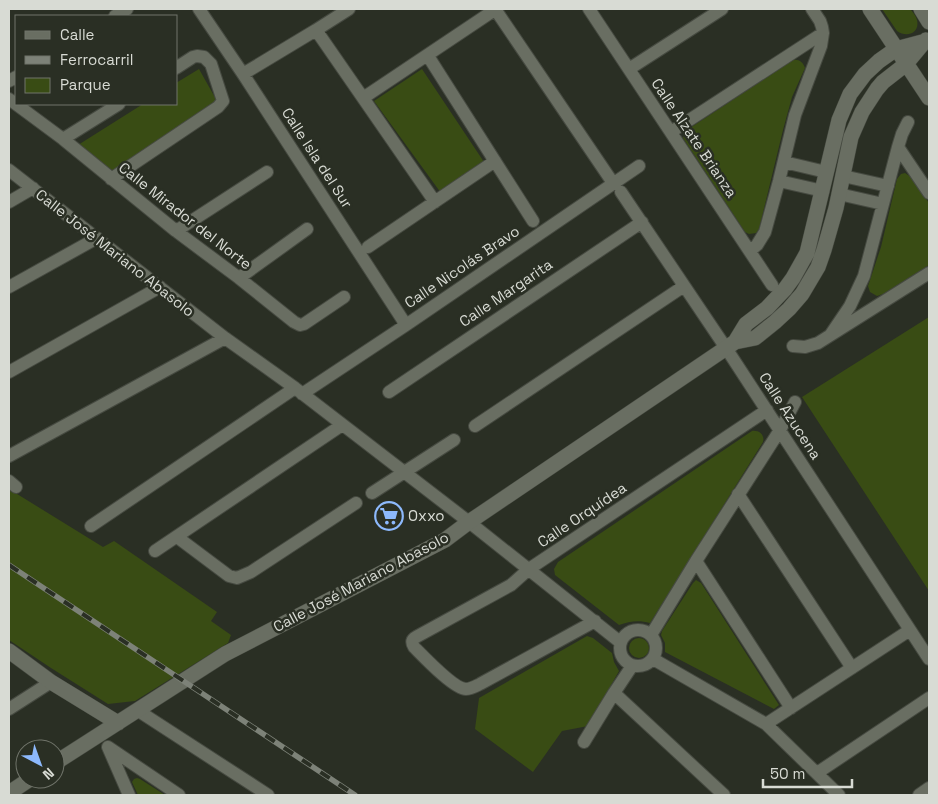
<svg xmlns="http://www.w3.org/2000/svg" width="938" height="804" font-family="'Space Grotesk',sans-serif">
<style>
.green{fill:#394c14}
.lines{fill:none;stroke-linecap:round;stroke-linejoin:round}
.minor-casing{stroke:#464a41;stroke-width:14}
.tertiary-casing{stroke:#464a41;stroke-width:16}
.minor{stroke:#696e62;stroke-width:12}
.tertiary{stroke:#696e62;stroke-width:15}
.rail-casing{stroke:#7d8278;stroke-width:5.5}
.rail{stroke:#2a2f24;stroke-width:4;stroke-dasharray:11;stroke-linecap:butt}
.labels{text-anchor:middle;stroke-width:5;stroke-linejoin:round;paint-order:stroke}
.street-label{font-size:15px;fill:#d8dbd4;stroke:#2a2f24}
.poi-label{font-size:15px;fill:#d8dbd4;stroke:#2a2f24;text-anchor:start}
</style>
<rect width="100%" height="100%" fill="#2a2f24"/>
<path class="green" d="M 882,9 L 910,9 C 913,12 916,16 917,20 C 920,33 907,38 897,31 Z
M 793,60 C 799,59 803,62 805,68 L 792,97 L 783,130 L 759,229 L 756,233 L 749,234 L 745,232 L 683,138 L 685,132 L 690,128 Z
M 199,69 L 217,101 L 113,171 L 78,145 L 143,104 L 176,104 L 176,83 Z
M 422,69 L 484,162 L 441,193 L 374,101 Z
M 905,173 L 911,177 L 929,203 L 929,265 L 883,294 L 877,296 L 870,292 L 868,286 L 881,247 L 897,179 L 901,174 Z
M 929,317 L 929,591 L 802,397 Z
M 752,431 C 759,430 765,435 763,442 L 650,623 C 639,620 630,621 619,625 L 555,575 L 554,569 L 558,562 Z
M 9,489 L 103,547 L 114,541 L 217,612 L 211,621 L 231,635 L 228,643 L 135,701 L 108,704 L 51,668 L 9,640 Z
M 696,580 L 701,583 L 703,586 L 779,705 L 774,709 L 665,652 L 665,643 L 661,635 L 662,631 L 693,583 Z
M 587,636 L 593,638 L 612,653 L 614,662 L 619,671 L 588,726 L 562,731 L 533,772 L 475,729 L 479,698 Z
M629 648a10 10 0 1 1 20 0a10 10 0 1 1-20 0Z
M 137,778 L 140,779 L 165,795 L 138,795 L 132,782 L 134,779 Z"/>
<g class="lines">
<defs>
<path id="minor" d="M 199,9 L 243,74 L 406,325
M 495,9 L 613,183
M 589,9 L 772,285
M 115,16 L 127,9
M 316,30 L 435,202
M 428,56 L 533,221
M 629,69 L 722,9
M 243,74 L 316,30 L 349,9
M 9,81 L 16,77
M 363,98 L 496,9
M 9,99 L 63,139 L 176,231 L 239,278 L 294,322 L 300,325 L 304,324 L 344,297
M 671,132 L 823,33
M 63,139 L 119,104
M 898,147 L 929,193
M 784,162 L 826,172
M 9,170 L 225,338 L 295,388 L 469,522 L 620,642
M 843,176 L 888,186
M 111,179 L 218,107 L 223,101 L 211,64 L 204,57 L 197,56 L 193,57 L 176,68
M 779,181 L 823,191
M 621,192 L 726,348 L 929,659
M 839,194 L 883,204
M 9,202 L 33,188
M 176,231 L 267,172
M 368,247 L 495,161
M 750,251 L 757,245 L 765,232 L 779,181 L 795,115 L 821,46 L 823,33 L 822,27 L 820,21 L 812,9
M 239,278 L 307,229
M 9,287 L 97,238
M 831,334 L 850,306 L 864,276 L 898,147 L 902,134 L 908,122
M 793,346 L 805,347 L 818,343 L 929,273
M 9,372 L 160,287
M 389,392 L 642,222
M 302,394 L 406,325 L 639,166
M 475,426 L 684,286
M 9,456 L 225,338
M 9,481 L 16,487
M 372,493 L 454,440
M 738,494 L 852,668
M 91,526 L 295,388
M 177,537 L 229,576 L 237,578 L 251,572 L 356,503
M 155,551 L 342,425
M 696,561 L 791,708
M 595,621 L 480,684 C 476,686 471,689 466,689 C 454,689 423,656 414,647 C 411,642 412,639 416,637 L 511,585 L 529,569 L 767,410
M620 648a18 18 0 1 1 36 0a18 18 0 1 1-36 0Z
M 651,635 L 696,561 L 780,430 L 795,402
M 653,659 L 766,724 L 839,795
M 614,693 L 724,795
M 9,709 L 51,682
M 137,710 L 268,795
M 766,724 L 910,630
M 584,742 L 614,693 L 632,666
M 108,747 L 179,795
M 108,747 L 129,795
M 817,773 L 929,698
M 919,795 L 929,788"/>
<path id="tertiary" d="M 870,9 L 929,98
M 921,9 L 929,22
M 735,342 L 746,324 L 767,308 L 785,289 L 793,278 L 807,253 L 839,120 L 850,94 L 865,74 L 879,61 L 896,49 L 926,41
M 9,651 L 51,682 L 118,723
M 55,763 L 225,654 L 445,540 L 469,522 L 735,342 L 755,338 L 775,322 L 789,309 L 802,294 L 818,267 L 824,250 L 836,208 L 851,137 L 862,112 L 877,89 L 883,82 L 906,64 L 926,40
M 9,793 L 30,779"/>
</defs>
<use href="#minor" class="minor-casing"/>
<use href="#tertiary" class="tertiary-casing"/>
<use href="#minor" class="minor"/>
<use href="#tertiary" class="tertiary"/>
<defs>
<path id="rail" d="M 9,565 L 355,795"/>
</defs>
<use href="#rail" class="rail-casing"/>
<use href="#rail" class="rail"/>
</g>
<defs>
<symbol id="supermarket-ring" viewBox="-11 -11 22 22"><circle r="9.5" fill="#2a2f24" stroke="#8db9fc" stroke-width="1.5"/><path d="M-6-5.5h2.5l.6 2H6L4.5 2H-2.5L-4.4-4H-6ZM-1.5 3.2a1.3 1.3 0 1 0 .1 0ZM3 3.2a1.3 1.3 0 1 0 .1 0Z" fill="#8db9fc"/></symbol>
</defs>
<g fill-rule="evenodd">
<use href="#supermarket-ring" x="373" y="500" width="32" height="32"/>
</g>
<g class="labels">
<g class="street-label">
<text transform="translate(694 138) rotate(56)" y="5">Calle Alzate Brianza</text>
<text transform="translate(317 158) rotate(57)" y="5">Calle Isla del Sur</text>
<text transform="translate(185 216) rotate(38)" y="5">Calle Mirador del Norte</text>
<text transform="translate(115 253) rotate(38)" y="5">Calle José Mariano Abasolo</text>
<text transform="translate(462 267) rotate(-34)" y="5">Calle Nicolás Bravo</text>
<text transform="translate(506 293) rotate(-34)" y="5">Calle Margarita</text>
<text transform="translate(790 416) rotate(57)" y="5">Calle Azucena</text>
<text transform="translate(582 515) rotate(-34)" y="5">Calle Orquídea</text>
<text transform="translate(361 582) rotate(-28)" y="5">Calle José Mariano Abasolo</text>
</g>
<g class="poi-label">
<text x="408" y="521">Oxxo</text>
</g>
</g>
<rect width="938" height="804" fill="none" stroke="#d8dbd4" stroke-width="20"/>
<rect x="15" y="15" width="162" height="90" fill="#2a2f24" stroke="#70746a"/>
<rect x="25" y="31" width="25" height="8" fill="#696e62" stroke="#70746a"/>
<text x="60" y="40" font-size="15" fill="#d8dbd4">Calle</text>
<rect x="25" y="56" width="25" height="8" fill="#7d8278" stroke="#70746a"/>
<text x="60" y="65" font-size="15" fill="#d8dbd4">Ferrocarril</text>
<rect x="25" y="78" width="25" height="15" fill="#394c14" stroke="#70746a"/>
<text x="60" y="90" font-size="15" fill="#d8dbd4">Parque</text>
<g transform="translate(40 764) rotate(139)"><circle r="24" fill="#2a2f24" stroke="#70746a"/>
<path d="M0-4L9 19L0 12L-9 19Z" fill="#8db9fc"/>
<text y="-8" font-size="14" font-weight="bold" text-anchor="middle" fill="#d8dbd4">N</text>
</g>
<path d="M763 779v8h89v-8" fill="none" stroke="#d8dbd4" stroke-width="2.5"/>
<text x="770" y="779" font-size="15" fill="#d8dbd4" stroke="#2a2f24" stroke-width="4" paint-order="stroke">50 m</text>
</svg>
